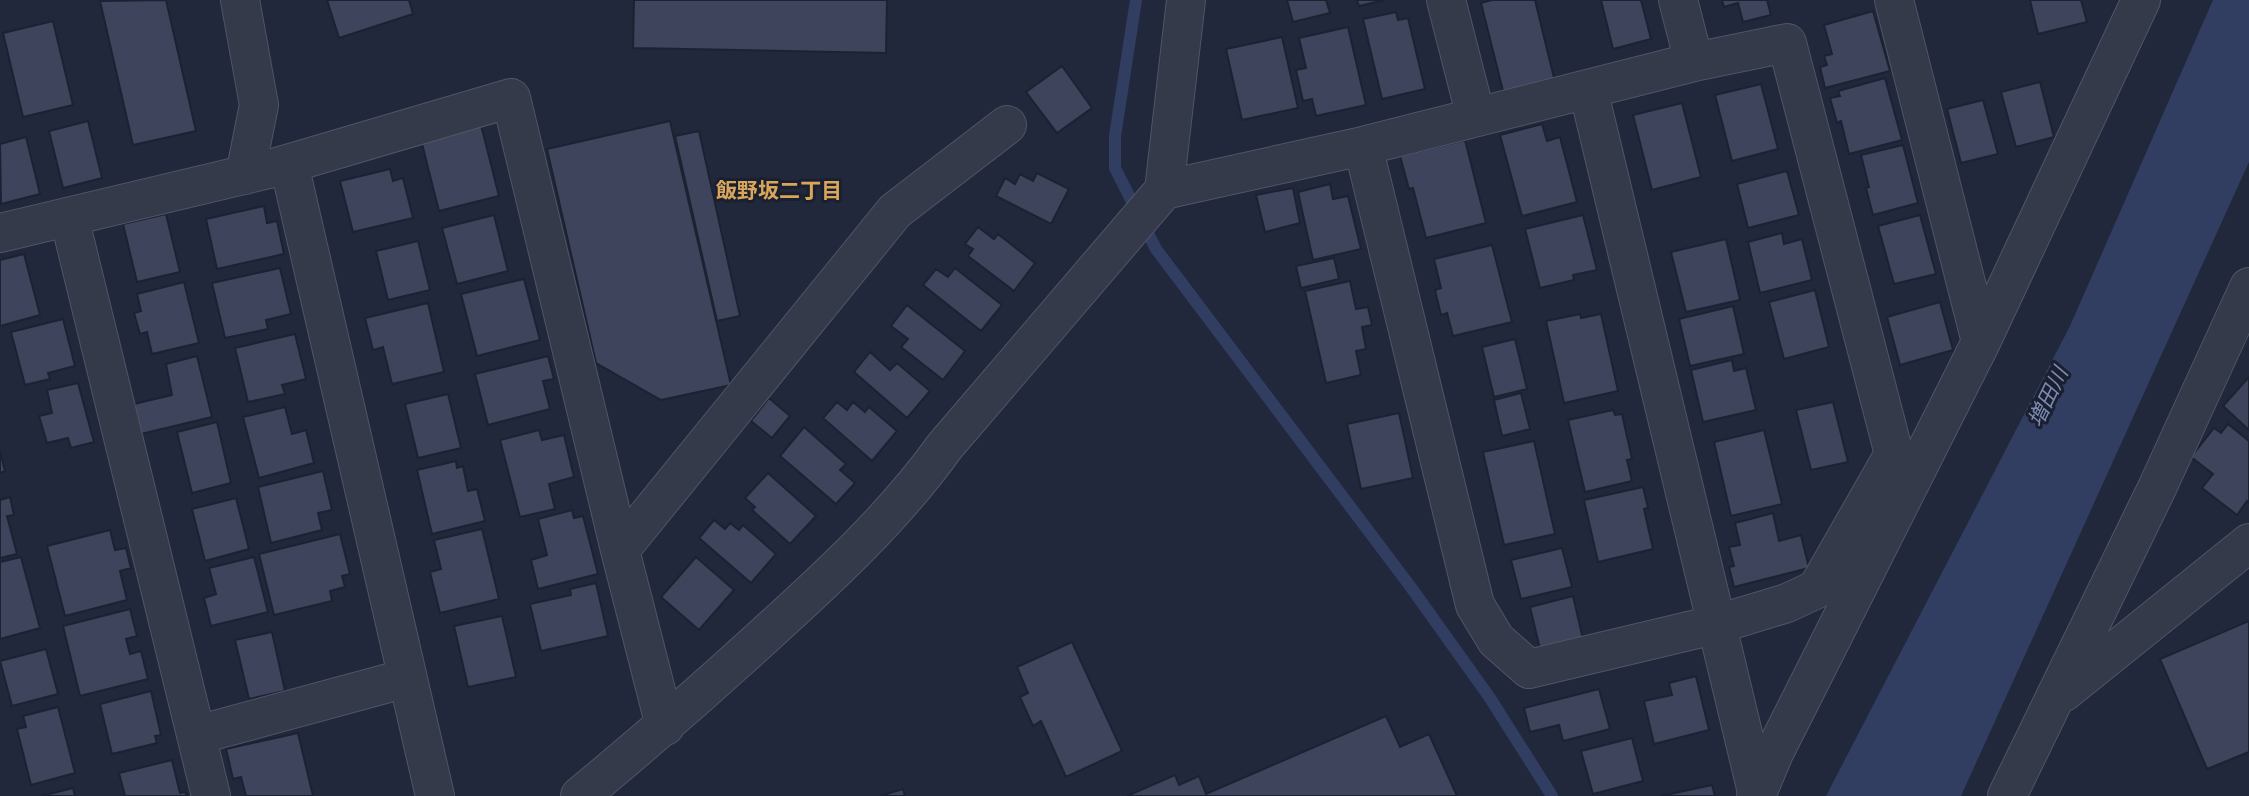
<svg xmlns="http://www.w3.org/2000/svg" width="2249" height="796" font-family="Lato,'Noto Sans JP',sans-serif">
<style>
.water{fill:#323e61}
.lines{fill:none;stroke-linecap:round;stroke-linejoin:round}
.stream{stroke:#323e61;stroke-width:12}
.building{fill:#3d445b;stroke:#1c2232;stroke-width:2}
.minor-casing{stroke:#505566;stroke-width:40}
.minor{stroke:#353a4b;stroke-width:38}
.labels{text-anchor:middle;stroke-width:6;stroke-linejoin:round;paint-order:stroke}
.neighbourhood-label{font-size:21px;font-weight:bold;fill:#d8a55a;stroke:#1a2030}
.water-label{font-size:21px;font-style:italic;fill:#7e8cb5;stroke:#1a2030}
</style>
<rect width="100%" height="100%" fill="#21283b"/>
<path class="water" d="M 2213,0 L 2249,0 L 2249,162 L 1961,796 L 1826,796 L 2070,326 Z"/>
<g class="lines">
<path class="stream" d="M 1136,0 L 1115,136 L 1115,168 L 1156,249 L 1410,586 L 1490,698 L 1552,796"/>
</g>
<path class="building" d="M 166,0 L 196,131 L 133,145 L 100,1 Z
M 327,0 L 409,0 L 413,14 L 339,38 Z
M 634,0 L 887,0 L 886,53 L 633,48 Z
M 1287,0 L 1326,0 L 1330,13 L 1293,22 Z
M 1357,0 L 1385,0 L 1359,6 Z
M 1492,0 L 1535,0 L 1556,86 L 1505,99 L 1481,3 Z
M 1601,0 L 1641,0 L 1651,39 L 1613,49 Z
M 1722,0 L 1767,0 L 1771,15 L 1743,22 L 1738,3 L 1724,7 Z
M 2030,0 L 2081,0 L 2087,22 L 2038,34 Z
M 1873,11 L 1890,71 L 1825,88 L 1820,67 L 1827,65 L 1824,56 L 1832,54 L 1824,25 Z
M 1396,12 L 1398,20 L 1408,18 L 1425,89 L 1382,99 L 1363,19 Z
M 53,21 L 73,105 L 23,117 L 3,33 Z
M 1348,27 L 1366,105 L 1316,116 L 1312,99 L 1303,101 L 1296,70 L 1306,68 L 1299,38 Z
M 1282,37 L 1298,108 L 1242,120 L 1226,49 Z
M 1062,66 L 1092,108 L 1057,133 L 1026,92 Z
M 1885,78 L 1902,140 L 1849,154 L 1841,121 L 1837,123 L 1830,98 L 1840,96 L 1838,91 Z
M 2040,82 L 2054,137 L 2016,147 L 2001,92 Z
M 1761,84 L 1778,149 L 1732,161 L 1715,95 Z
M 1983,100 L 1998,154 L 1961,163 L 1947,109 Z
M 1682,103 L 1701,177 L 1652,190 L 1633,115 Z
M 88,121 L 102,178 L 63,188 L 49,131 Z
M 670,121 L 731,385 L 661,400 L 596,363 L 547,149 Z
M 1542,124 L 1547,141 L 1560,137 L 1577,202 L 1522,216 L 1500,135 Z
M 481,125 L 499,196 L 439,211 L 421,140 Z
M 699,131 L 740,316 L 717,321 L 675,136 Z
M 26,137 L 40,194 L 1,204 L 0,144 Z
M 1465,140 L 1486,223 L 1426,238 L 1413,188 L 1409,189 L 1400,156 Z
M 1903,145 L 1918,203 L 1873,215 L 1866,188 L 1869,187 L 1861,155 Z
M 390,169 L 393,181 L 403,178 L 413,218 L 353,232 L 340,181 Z
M 1787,171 L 1799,215 L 1748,228 L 1737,184 Z
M 1037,173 L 1069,189 L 1051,224 L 996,196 L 1005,178 L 1015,184 L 1020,174 L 1033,181 Z
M 1330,184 L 1333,199 L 1348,196 L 1361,249 L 1313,260 L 1298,192 Z
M 1293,188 L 1300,223 L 1265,232 L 1256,195 Z
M 264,206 L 267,223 L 277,221 L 284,254 L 217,269 L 206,219 Z
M 166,214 L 180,272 L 137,282 L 123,224 Z
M 494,215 L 508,271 L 457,284 L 442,228 Z
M 1583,215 L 1597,270 L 1573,275 L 1574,280 L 1540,288 L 1525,229 Z
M 1920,215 L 1936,274 L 1894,284 L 1878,226 Z
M 978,227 L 994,239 L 998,234 L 1035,263 L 1014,291 L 968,256 L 973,249 L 965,244 Z
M 1782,233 L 1784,244 L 1802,239 L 1812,280 L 1760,293 L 1748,242 Z
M 1726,239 L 1740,300 L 1686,312 L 1671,252 Z
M 418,241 L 430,290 L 388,300 L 376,251 Z
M 1492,245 L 1512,322 L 1453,336 L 1447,313 L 1441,315 L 1435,290 L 1441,288 L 1434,259 Z
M 24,254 L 40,315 L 0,326 L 0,260 Z
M 1334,258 L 1339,279 L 1301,288 L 1296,266 Z
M 280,268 L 291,314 L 266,320 L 268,329 L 225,338 L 212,283 Z
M 955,268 L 1002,305 L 981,331 L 923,285 L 936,269 L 948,277 Z
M 524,279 L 540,340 L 477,356 L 461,294 Z
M 1350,281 L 1356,309 L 1368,307 L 1372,325 L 1362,327 L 1366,349 L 1356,351 L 1361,375 L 1326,383 L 1305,291 Z
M 184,282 L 199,343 L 152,354 L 147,332 L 140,334 L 134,313 L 141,311 L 137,294 Z
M 1815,290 L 1829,347 L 1784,359 L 1769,302 Z
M 1940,302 L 1953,350 L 1900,365 L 1887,317 Z
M 428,303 L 444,372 L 392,384 L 383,347 L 373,350 L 365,318 Z
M 907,305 L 965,351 L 943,380 L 901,347 L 908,339 L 891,326 Z
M 1733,306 L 1744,354 L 1690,366 L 1679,319 Z
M 1580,314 L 1581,318 L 1601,314 L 1618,391 L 1564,403 L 1546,321 Z
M 63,319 L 75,366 L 48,373 L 50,379 L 25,385 L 11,332 Z
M 295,334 L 306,379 L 282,385 L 285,394 L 248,402 L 235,348 Z
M 1515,339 L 1527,389 L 1494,397 L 1482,347 Z
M 870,352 L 890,370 L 897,363 L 930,391 L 907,418 L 854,372 Z
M 197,356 L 212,417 L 141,434 L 134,404 L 172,395 L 166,364 Z
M 548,356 L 554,379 L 543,381 L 550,409 L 488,425 L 475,374 Z
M 1732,360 L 1734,371 L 1746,368 L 1756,410 L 1703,422 L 1691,370 Z
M 2249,377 L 2249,430 L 2223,406 Z
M 78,383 L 94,442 L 71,448 L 68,438 L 47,443 L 39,416 L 52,413 L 47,390 Z
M 1521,393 L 1530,429 L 1502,436 L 1494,400 Z
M 448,394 L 461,448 L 418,458 L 405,404 Z
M 769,398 L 790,416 L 772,438 L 751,421 Z
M 837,402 L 847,410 L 853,402 L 865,412 L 869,407 L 897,431 L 872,461 L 823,418 Z
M 1833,402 L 1848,462 L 1811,470 L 1796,410 Z
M 285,407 L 292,434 L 306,430 L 314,463 L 259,478 L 243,417 Z
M 1613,410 L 1615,415 L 1622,414 L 1632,459 L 1627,460 L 1632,481 L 1585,492 L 1568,420 Z
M 1399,413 L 1413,478 L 1361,489 L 1347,424 Z
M 217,422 L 231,483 L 192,493 L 177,432 Z
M 2228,424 L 2249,441 L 2249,503 L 2247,501 L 2237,515 L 2202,488 L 2213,474 L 2191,457 L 2214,428 L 2221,433 Z
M 804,427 L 846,464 L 840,470 L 855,483 L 836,504 L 780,456 Z
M 539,430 L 542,440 L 564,435 L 574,477 L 549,484 L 555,509 L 520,517 L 500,440 Z
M 1764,430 L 1782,504 L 1731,516 L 1714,442 Z
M 1534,441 L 1555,534 L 1504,545 L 1483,452 Z
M 0,451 L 5,471 L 0,473 Z
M 456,461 L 457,468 L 463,466 L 468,491 L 477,489 L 485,521 L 432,534 L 417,470 Z
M 323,471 L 332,510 L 318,513 L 322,530 L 271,543 L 258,487 Z
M 768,473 L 816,516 L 790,544 L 752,510 L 755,507 L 745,498 Z
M 1643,487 L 1648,508 L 1644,509 L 1653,549 L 1598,562 L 1584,500 Z
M 10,497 L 14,515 L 7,516 L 17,554 L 0,558 L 0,500 Z
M 236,498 L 249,549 L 205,561 L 192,509 Z
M 572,510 L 574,518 L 583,516 L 598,574 L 538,589 L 531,560 L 547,555 L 538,519 Z
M 1773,513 L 1779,541 L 1801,535 L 1809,568 L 1734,587 L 1729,567 L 1734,566 L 1729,547 L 1740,545 L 1735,523 Z
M 714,520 L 725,529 L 730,523 L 739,530 L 743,525 L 776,554 L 751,583 L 699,538 Z
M 482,529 L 499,599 L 440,613 L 430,572 L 441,569 L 434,540 Z
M 110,530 L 115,550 L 126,548 L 131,568 L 120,571 L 127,600 L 65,616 L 47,546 Z
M 340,534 L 350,574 L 342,576 L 345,587 L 330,591 L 332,601 L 274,615 L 259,554 Z
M 1562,548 L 1572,587 L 1521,599 L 1511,560 Z
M 21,557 L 40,628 L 0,639 L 0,562 Z
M 254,557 L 268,612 L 211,626 L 204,598 L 216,594 L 209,568 Z
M 696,557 L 734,590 L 699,630 L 661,597 Z
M 596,583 L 608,636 L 541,651 L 530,604 L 571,595 L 570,589 Z
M 1573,596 L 1583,639 L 1540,649 L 1530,607 Z
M 130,609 L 137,636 L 126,639 L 130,654 L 141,651 L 148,679 L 80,696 L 63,626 Z
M 502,616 L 516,677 L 468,687 L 454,626 Z
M 2249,621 L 2249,752 L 2207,769 L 2160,659 Z
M 272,632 L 285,691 L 249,699 L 235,640 Z
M 1072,642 L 1122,751 L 1066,777 L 1041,721 L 1033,726 L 1020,697 L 1028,693 L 1017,667 Z
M 46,649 L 58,694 L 12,706 L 0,661 Z
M 1696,676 L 1709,730 L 1654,744 L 1644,701 L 1672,695 L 1669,683 Z
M 1599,689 L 1610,729 L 1563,741 L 1559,725 L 1530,732 L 1524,708 Z
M 151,691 L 161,735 L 155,736 L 157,743 L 112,754 L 100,704 Z
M 58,707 L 75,773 L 31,785 L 17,729 L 26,727 L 23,716 Z
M 1386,716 L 1400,747 L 1429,734 L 1457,796 L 1127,796 L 1175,775 L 1179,785 L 1199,776 L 1206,794 Z
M 298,733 L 313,796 L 246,796 L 241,777 L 233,779 L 226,749 Z
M 1632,738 L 1643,781 L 1593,794 L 1581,751 Z
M 172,760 L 180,793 L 185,792 L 187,796 L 125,796 L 119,773 Z
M 1712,785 L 1715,796 L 1661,796 Z
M 73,788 L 75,796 L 41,796 Z
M 903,789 L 905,796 L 880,796 Z"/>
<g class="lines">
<defs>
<path id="minor" d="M 240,0 L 259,105 L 245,175
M 1446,0 L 1476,117
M 1678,0 L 1694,62
M 1588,89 L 1757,792
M 289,164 L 435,796
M 1164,190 L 1363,146 L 1694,62 L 1787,43 L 1894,454 L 1817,589 L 1787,603 L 1718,624 L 1529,669 L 1496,640 L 1475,605 L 1363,146
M 69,217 L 211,796
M 0,233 L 277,167 L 511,98 L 620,550 L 665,726
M 1981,342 L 2141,0
M 620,550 L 895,211 L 1007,125
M 2064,692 L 2249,543
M 197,735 L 407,678
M 580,796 C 643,744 705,690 765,635 C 830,576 894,517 945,446 L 1164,190 L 1186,0
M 1756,796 L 1774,753 L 1981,342 L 1894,0
M 2007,796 L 2157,488 L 2249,287"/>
</defs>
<use href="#minor" class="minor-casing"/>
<use href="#minor" class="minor"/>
</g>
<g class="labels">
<g class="neighbourhood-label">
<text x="779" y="198">飯野坂二丁目</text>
</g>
<g class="water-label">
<text transform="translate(2048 397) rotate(-64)" y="7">増田川</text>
</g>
</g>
</svg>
